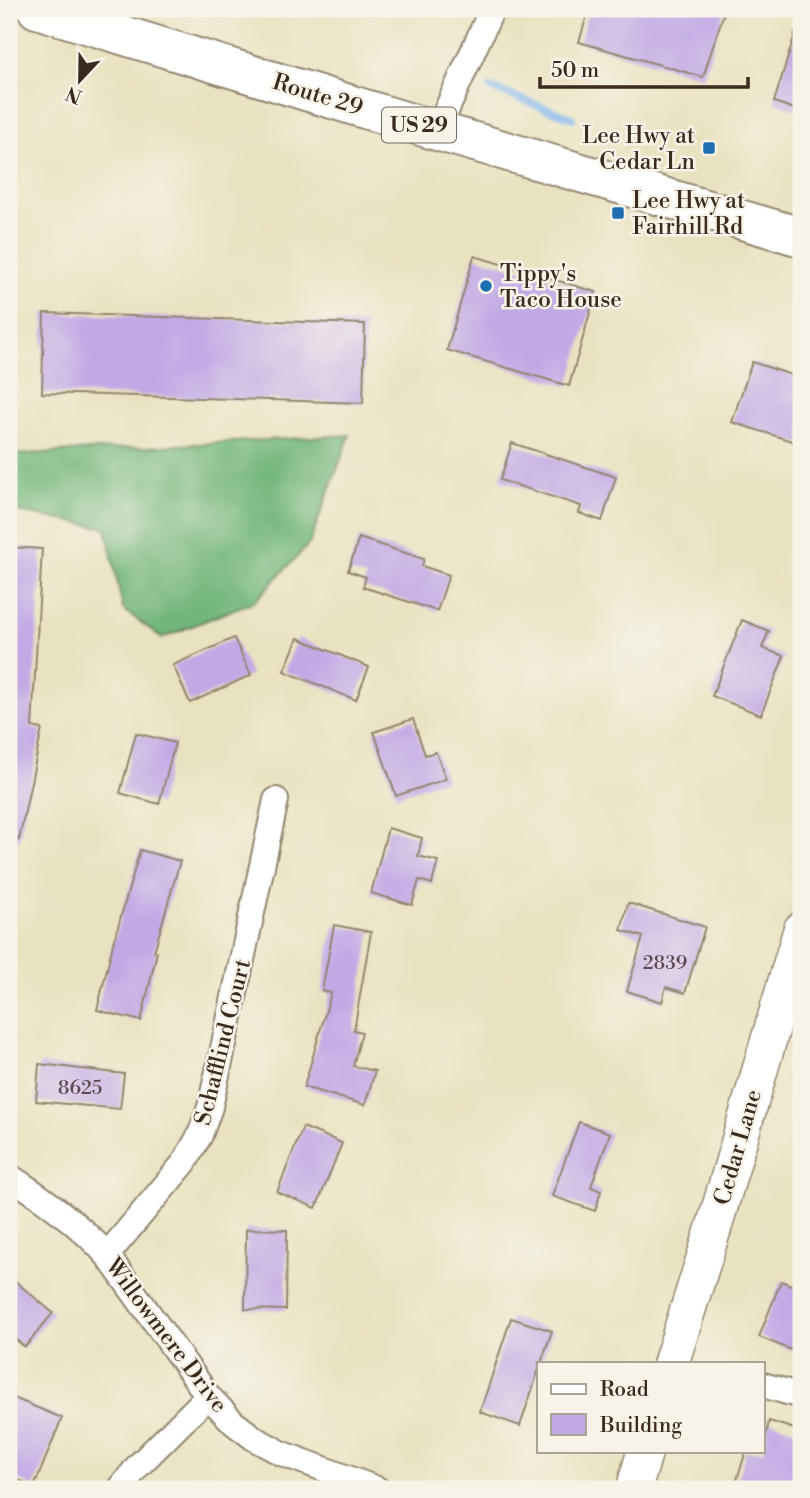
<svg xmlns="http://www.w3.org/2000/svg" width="810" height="1498" font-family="'Libre Bodoni',serif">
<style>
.forest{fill:#72b67a;stroke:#56704c;stroke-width:2}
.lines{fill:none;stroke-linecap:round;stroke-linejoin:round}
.stream{stroke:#7db4ec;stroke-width:8}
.building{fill:#c1a9e5}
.street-casing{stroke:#92866f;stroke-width:28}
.secondary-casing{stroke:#92866f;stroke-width:38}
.primary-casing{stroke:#92866f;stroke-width:42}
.street{stroke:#fff;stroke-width:24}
.secondary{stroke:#fff;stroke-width:35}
.primary{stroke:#fff;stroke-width:38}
.poi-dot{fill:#1f6fb2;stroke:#f7f3e8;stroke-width:2.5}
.labels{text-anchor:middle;stroke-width:5;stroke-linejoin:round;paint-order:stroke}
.number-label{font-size:19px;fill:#5c4a50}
.shield{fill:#f7f3e8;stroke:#73665b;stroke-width:2}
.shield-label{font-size:21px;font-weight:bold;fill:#3b2a1e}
.street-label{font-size:23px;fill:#3b2a1e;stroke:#f7f3e8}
.poi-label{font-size:23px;fill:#3b2a1e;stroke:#f7f3e8;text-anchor:start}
</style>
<rect width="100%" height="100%" fill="#f7f3e8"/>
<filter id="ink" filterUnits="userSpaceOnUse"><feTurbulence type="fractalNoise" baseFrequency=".0143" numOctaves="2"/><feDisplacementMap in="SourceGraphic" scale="14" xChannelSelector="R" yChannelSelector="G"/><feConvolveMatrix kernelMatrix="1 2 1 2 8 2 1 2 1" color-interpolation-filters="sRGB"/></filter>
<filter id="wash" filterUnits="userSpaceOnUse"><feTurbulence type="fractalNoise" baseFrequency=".00686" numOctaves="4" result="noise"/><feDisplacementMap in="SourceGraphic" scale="28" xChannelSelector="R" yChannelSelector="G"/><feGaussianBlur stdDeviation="1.57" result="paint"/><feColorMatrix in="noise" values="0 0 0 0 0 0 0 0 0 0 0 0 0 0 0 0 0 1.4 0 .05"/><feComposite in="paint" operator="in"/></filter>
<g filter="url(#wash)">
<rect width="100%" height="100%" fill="#e9e2c0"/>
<path class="forest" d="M 350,435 L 309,544 L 255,601 L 162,638 L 123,609 L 106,528 L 19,512 L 9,504 L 9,455 Z"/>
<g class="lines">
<path class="stream" d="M 491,88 L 572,118"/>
</g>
<g id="blocks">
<path class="building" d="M 589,9 L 725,9 L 703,77 L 579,42 Z
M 796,31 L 801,32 L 801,111 L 774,102 Z
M 474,256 L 596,292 L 569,386 L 447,350 Z
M 44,313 L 365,324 L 363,403 L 42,393 Z
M 752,362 L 801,378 L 801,444 L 732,422 Z
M 512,443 L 616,477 L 602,521 L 579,513 L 581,506 L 500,480 Z
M 359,538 L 424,559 L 422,566 L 449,575 L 437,611 L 363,587 L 366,577 L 348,571 Z
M 9,547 L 42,549 L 32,727 L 42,729 L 19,840 L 9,839 Z
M 742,620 L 769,631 L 762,648 L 784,656 L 761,715 L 712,696 Z
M 234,638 L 251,675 L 190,703 L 173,665 Z
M 298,638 L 369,667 L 356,700 L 284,671 Z
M 413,719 L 425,755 L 436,752 L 446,779 L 396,796 L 374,732 Z
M 136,733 L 175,743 L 159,804 L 120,793 Z
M 388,828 L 422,838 L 418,856 L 438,861 L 432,884 L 419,880 L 412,905 L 371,893 Z
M 140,850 L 180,861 L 154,952 L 157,952 L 141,1021 L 97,1010 L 113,944 Z
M 628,903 L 705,927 L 685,993 L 666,987 L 662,1002 L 627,991 L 643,937 L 621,930 Z
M 334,925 L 371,932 L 354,1030 L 362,1032 L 353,1066 L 375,1071 L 365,1105 L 304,1087 L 331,993 L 322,991 Z
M 39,1064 L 124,1074 L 120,1109 L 36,1101 Z
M 579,1122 L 610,1133 L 591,1187 L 601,1191 L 595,1211 L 552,1196 Z
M 303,1127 L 342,1143 L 316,1208 L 277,1192 Z
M 246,1229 L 287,1230 L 286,1310 L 245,1309 Z
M 9,1276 L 53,1313 L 25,1347 L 9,1334 Z
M 781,1281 L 801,1289 L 801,1325 L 791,1350 L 759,1337 Z
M 511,1318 L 552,1331 L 541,1363 L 539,1363 L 539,1369 L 520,1426 L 480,1412 Z
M 9,1396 L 62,1418 L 34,1487 L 9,1476 Z
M 769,1421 L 801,1431 L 801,1489 L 734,1489 L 746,1451 L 763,1451 Z"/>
</g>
</g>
<g filter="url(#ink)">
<use href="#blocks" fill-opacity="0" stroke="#92866f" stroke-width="2"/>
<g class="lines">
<defs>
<path id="street" d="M 437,131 L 492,9
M 9,1176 C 45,1199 78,1223 107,1255 L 208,1396 L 234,1423 L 255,1439 L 281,1453 L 377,1489
M 107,1255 L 184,1163 L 200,1135 L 210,1107 L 227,1030 L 276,800
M 763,1385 L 801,1396
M 120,1489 L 137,1467 L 208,1396"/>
<path id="secondary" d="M 671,1363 L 714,1227 L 801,930
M 634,1489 L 645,1451"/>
<path id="primary" d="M 37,9 L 437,131 L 801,237"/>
</defs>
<use href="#street" class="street-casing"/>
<use href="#secondary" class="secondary-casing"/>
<use href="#primary" class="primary-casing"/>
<use href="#street" class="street"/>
<use href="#secondary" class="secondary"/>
<use href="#primary" class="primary"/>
</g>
</g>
<g class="poi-dot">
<rect x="702" y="141" width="14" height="14" rx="3.5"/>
<rect x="611" y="206" width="14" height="14" rx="3.5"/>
<circle cx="486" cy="286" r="7"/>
</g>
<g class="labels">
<g class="number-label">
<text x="665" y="969">2839</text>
<text x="80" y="1094">8625</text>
</g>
<rect class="shield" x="382" y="107.5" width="74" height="35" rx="5"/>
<g class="shield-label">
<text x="419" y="132">US 29</text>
</g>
<g class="street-label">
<text transform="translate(318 94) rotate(17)" y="8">Route 29</text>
<text transform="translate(222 1042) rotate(-76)" y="8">Schafflind Court</text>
<text transform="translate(737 1147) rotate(-74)" y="8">Cedar Lane</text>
<text transform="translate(167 1335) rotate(53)" y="8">Willowmere Drive</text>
</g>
<g class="poi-label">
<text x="695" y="143" text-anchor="end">Lee Hwy at<tspan x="695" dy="26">Cedar Ln</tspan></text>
<text x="632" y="208">Lee Hwy at<tspan x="632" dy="26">Fairhill Rd</tspan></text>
<text x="500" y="281">Tippy's<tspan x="500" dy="26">Taco House</tspan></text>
</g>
</g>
<rect width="810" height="1498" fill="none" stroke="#f7f3e8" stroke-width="35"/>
<rect x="537" y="1362" width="228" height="91" fill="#f7f3e8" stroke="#aca397" stroke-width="2"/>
<rect x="551" y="1384" width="35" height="10" fill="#ffffff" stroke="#aca397" stroke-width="2"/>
<text x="600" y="1396" font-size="21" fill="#3b2a1e">Road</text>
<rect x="551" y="1414" width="35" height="21" fill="#c1a9e5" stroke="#aca397" stroke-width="2"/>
<text x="600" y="1432" font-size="21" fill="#3b2a1e">Building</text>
<g transform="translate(80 80) rotate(202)" stroke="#f7f3e8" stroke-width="5" paint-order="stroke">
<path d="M0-5L12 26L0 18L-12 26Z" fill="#3b2a1e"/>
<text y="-10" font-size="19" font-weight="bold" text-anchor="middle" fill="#3b2a1e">N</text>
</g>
<path d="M540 77v10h208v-10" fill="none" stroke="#3b2a1e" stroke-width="3.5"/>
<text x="551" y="77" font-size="21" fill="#3b2a1e" stroke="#f7f3e8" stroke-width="5" paint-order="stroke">50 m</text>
</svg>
